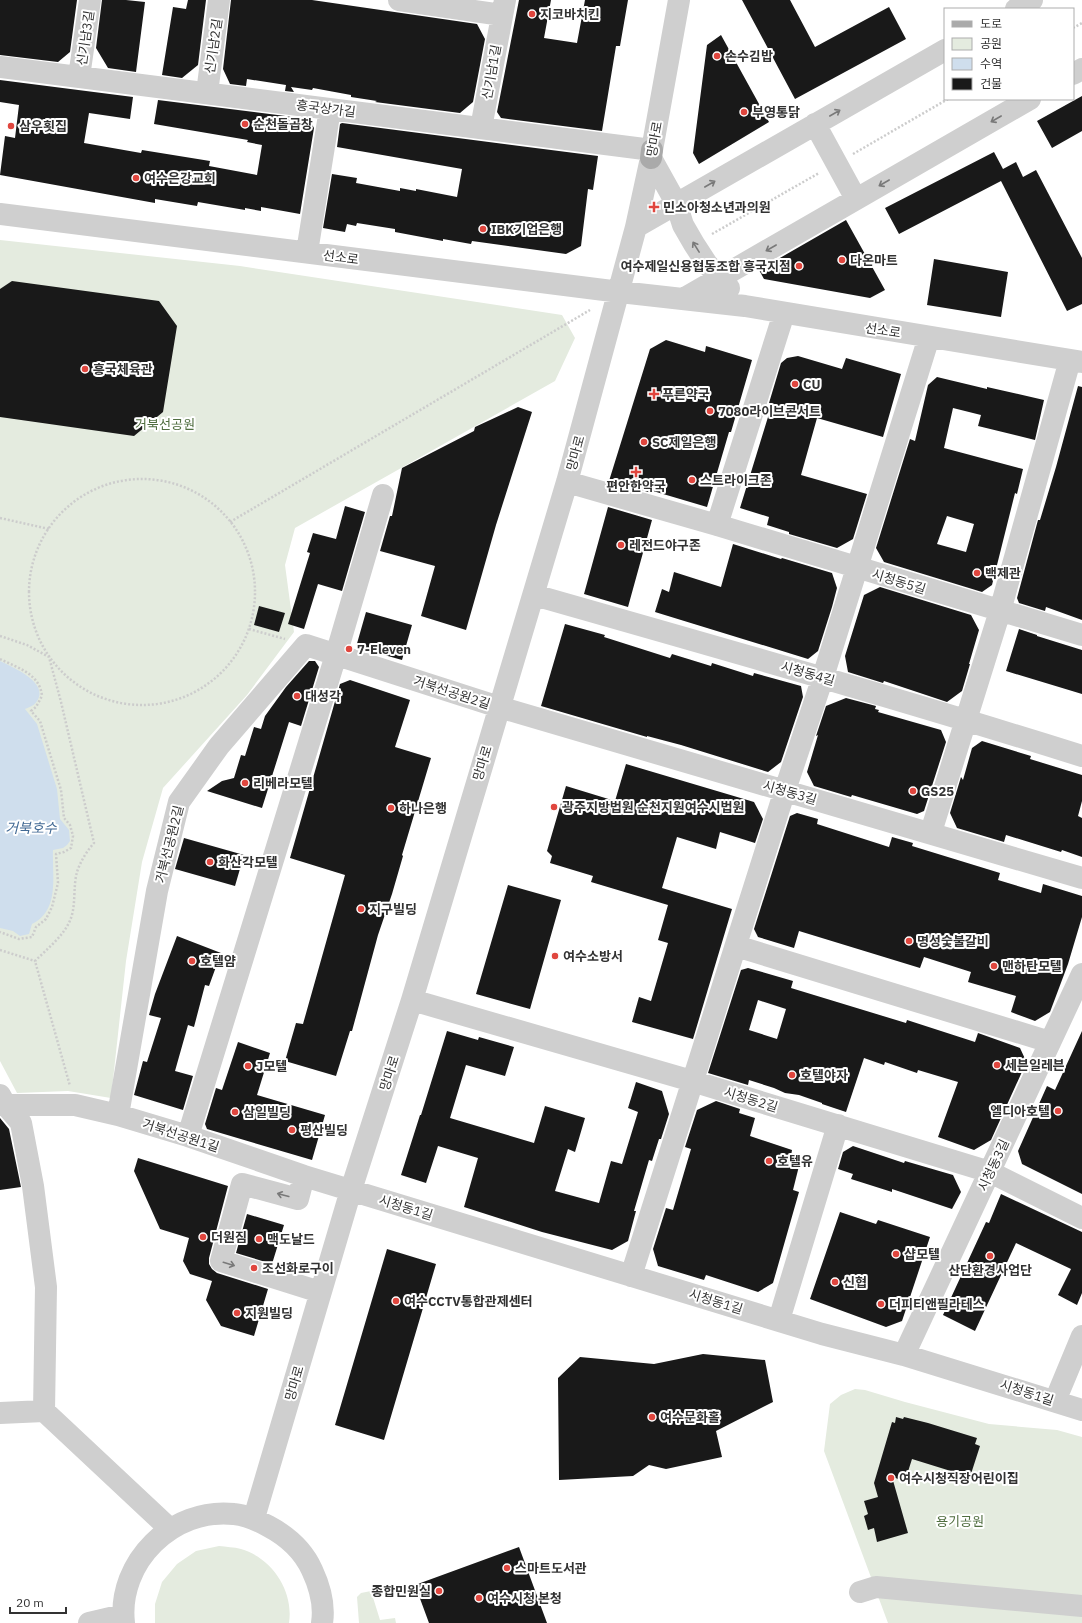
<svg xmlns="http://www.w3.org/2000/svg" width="1082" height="1623" font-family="'IBM Plex Sans','Noto Sans KR',sans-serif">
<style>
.green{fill:#e4ebdf}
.water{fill:#cfdeed}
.building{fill:#191919;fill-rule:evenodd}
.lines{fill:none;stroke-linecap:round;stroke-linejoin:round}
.path{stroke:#ccc;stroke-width:2.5;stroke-dasharray:2 2;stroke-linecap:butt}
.minor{stroke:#cfcfcf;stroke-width:22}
.major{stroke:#aaa;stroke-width:22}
.oneway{stroke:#797979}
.poi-dot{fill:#e0463e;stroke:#fff;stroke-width:1.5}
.labels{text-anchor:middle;stroke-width:4;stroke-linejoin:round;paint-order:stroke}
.poi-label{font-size:13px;font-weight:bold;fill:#323232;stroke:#fff;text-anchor:start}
.street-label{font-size:13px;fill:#323232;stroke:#fff}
.park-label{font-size:13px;fill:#506e40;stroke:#fff}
.water-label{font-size:14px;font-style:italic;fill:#416994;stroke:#fff}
</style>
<rect width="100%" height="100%" fill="#fff"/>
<path class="green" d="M 0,240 L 240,266 L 562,315 L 575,338 L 555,381 L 295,528 L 285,565 L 294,632 L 247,695 L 163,788 L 142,862 L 126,961 L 111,1098 L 68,1091 L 17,1093 L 0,1061 Z
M 855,1389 L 865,1390 L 905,1402 L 989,1424 L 1057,1430 L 1082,1437 L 1082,1623 L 888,1623 L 824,1451 L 830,1404 L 841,1395 Z
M 219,1546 C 226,1547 234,1547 241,1549 C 272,1558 294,1591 289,1623 L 155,1623 L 155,1604 L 162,1582 L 177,1564 L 196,1551 Z
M 371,1591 L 380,1620 L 395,1618 L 396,1623 L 359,1623 L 357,1597 L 361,1593 Z"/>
<path class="water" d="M 0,661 C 12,667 44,680 39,697 C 36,705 32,706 25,709 L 37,724 L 57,789 L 60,819 L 69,830 L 70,841 L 67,845 L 63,848 L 53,850 C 52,876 60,910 32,924 L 29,934 L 20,936 L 13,931 L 0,928 Z"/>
<path class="building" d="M 0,0 L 77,0 L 70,52 L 58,62 L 0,55 Z
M 102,0 L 126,0 L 145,2 L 136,72 L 108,68 L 96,48 Z
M 188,0 L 206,0 L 198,65 L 182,78 L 162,75 L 173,7 L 186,9 Z
M 231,0 L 312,0 L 477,24 L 485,39 L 473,102 L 460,113 L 375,102 L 377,101 L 351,97 L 351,95 L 313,88 L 312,90 L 291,87 L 294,92 L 285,91 L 286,85 L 247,79 L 246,86 L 230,84 L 223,69 Z
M 519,0 L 551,0 L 544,38 L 577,43 L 585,0 L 628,0 L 620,46 L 616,46 L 602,131 L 501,118 L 497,112 Z
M 742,0 L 790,0 L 815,47 L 889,7 L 906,39 L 795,99 Z
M 721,35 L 769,122 L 699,164 L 693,153 L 707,45 Z
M 0,80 L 133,97 L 130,119 L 89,113 L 84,143 L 141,153 L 142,150 L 210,161 L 209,166 L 257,175 L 262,145 L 247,142 L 248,140 L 154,124 L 158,100 L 309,119 L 314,128 L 300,214 L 261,207 L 261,211 L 245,208 L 245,210 L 198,202 L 197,206 L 155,199 L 155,203 L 0,175 L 5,136 L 15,138 L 19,105 L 0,102 Z
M 1082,96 L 1082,131 L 1052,148 L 1037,121 Z
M 342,123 L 598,156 L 593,190 L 588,189 L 581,246 L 566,254 L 472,241 L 471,244 L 443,239 L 443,241 L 395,232 L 395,229 L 357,223 L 356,226 L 347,224 L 345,232 L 323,228 L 332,174 L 357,178 L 356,183 L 400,191 L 400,188 L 416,191 L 416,189 L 457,197 L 462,169 L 337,147 L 340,124 Z
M 994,152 L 1003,169 L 1016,162 L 1023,177 L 1036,170 L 1082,258 L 1082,304 L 1067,311 L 1001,181 L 899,234 L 885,208 Z
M 846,220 L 885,290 L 870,298 L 764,279 L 759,270 Z
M 934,259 L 1008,272 L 1001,317 L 927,305 Z
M 12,281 L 159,301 L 177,326 L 163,412 L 134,436 L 0,417 L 0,289 Z
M 666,340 L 705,352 L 706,346 L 752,360 L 731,432 L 729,432 L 707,507 L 653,491 L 652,493 L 609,481 L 650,349 Z
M 798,356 L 842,369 L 846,358 L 901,374 L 883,437 L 817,418 L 801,475 L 867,494 L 853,539 L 837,548 L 789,534 L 789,532 L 767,525 L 769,517 L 740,508 L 772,404 L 769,403 L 781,363 L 787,358 Z
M 937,377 L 987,389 L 987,387 L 1044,400 L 1035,440 L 978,426 L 981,415 L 953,408 L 944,448 L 1023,469 L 1017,494 L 1015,493 L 992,585 L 982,592 L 884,562 L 876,548 L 910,439 L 915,441 L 928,385 ZM 947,516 L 974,524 L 966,552 L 937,544 Z
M 1078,386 L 1082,387 L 1082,620 L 1046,607 L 1045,611 L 1019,603 L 1017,598 L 1038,520 L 1040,520 L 1056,467 Z
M 518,407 L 532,412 L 496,525 L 466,630 L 421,616 L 435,566 L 380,551 L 390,516 L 392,516 L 402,468 L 474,431 L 475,427 Z
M 345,506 L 365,512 L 342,591 L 318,584 L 304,629 L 288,624 L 310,553 L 307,552 L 313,533 L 336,539 Z
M 608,507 L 652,520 L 628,607 L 584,594 Z
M 733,544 L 781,559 L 782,558 L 832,573 L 837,588 L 832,607 L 818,651 L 808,659 L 655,612 L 662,589 L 669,592 L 674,572 L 721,587 Z
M 880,587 L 971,615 L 979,630 L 969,664 L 970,664 L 962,691 L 947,702 L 884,681 L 883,683 L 848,672 L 845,656 L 864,595 Z
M 259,606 L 285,613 L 279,632 L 254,625 Z
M 366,612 L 412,625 L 402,660 L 356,647 Z
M 565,624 L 605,635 L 604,637 L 670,658 L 672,654 L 711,666 L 712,663 L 753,676 L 754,673 L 801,686 L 803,697 L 781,762 L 768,772 L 681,745 L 647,736 L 647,737 L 541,706 Z
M 1019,629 L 1037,635 L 1037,636 L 1082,650 L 1082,694 L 1006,671 Z
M 309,661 L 315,661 L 319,667 L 301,726 L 289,722 L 262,808 L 207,791 L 222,781 L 234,778 L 241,755 L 245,756 L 254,727 L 261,729 L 265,716 L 286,687 Z
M 350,680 L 410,700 L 395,747 L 431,758 L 402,855 L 403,856 L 392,894 L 378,935 L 352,1031 L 350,1031 L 336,1076 L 285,1061 L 296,1023 L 303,1024 L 345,875 L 290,858 L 340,684 Z
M 846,698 L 876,706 L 875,709 L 879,710 L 878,712 L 941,730 L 946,742 L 924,811 L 917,814 L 852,795 L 851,797 L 814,786 L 807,772 L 818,735 L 816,736 L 826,706 Z
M 982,741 L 1031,756 L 1030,759 L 1082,775 L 1082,801 L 1078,816 L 1082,818 L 1082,857 L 1062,850 L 1061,852 L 1006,835 L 1004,842 L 957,828 L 950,813 L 961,777 L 963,780 L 972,748 Z
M 626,764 L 754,802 L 763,819 L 755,843 L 720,832 L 716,849 L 677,837 L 662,888 L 732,909 L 693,1039 L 632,1022 L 639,997 L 651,1001 L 668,943 L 658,940 L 668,905 L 591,882 L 593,876 L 550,863 L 552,856 L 547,851 L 566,786 L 615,801 Z
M 797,813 L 818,819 L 817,824 L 889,847 L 892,837 L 913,843 L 912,846 L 1000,873 L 998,880 L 1041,893 L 1043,884 L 1082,896 L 1082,917 L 1068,964 L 1050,1012 L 1035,1021 L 1011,1012 L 1016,996 L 968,982 L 971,972 L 924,957 L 920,968 L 799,931 L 794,948 L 758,937 L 754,929 L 790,816 Z
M 184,838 L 244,855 L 235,886 L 175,869 Z
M 508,885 L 561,900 L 530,1009 L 476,994 Z
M 177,936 L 221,953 L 209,986 L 205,985 L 194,1027 L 188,1025 L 175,1071 L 193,1076 L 183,1110 L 134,1095 L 143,1061 L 147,1062 L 161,1018 L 149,1015 L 155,994 Z
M 748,968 L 793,981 L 791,988 L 906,1023 L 907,1020 L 975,1042 L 978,1033 L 1020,1048 L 1026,1061 L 1021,1074 L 991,1140 L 974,1150 L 938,1137 L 958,1082 L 918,1070 L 917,1073 L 885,1062 L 884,1065 L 864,1058 L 846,1112 L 822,1104 L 822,1103 L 799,1095 L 785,1093 L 774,1088 L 749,1080 L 748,1085 L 708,1073 L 741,970 ZM 758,1000 L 786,1009 L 777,1039 L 749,1030 Z
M 447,1031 L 478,1040 L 479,1037 L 514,1047 L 505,1076 L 466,1065 L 450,1118 L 534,1143 L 545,1106 L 585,1118 L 575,1152 L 568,1149 L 555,1191 L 599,1203 L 611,1161 L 622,1164 L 638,1112 L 628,1108 L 636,1082 L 662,1091 L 669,1114 L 661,1139 L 659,1139 L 652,1161 L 649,1160 L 634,1211 L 636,1211 L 628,1241 L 612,1250 L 542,1232 L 464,1207 L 478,1158 L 438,1146 L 426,1183 L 401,1175 L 420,1115 L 421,1115 Z
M 1082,1031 L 1082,1194 L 1022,1164 L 1018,1151 L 1047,1086 L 1055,1090 Z
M 238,1042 L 270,1053 L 257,1095 L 325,1115 L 312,1160 L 207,1129 L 205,1124 L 216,1088 L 222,1090 Z
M 716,1101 L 740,1109 L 739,1113 L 755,1118 L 750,1136 L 792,1150 L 791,1156 L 799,1166 L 793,1190 L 799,1192 L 773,1283 L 758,1292 L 706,1275 L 704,1280 L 658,1266 L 653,1249 L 666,1208 L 673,1210 L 691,1149 L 685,1147 L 697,1110 Z
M 0,1118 L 9,1129 L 21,1187 L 0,1190 Z
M 853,1146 L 904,1163 L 905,1161 L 953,1175 L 961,1192 L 952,1209 L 892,1189 L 892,1192 L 851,1179 L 853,1174 L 838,1169 L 843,1152 Z
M 138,1158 L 228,1186 L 209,1258 L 209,1264 L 212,1269 L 217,1273 L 268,1289 L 254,1336 L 221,1326 L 206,1300 L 212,1281 L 190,1274 L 183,1261 L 189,1238 L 160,1229 L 134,1171 Z
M 1001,1194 L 1082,1232 L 1082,1293 L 1077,1305 L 1058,1295 L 1071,1269 L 1016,1243 L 975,1331 L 943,1315 L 986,1222 L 989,1223 Z
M 840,1212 L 876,1224 L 878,1220 L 930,1237 L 902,1321 L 886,1327 L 810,1299 Z
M 247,1214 L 284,1225 L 272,1264 L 236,1253 Z
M 387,1249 L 436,1264 L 384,1440 L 335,1425 Z
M 703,1354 L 765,1360 L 773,1402 L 716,1431 L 722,1457 L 666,1469 L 649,1465 L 633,1476 L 559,1480 L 558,1378 L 580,1357 L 654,1364 Z
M 896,1417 L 903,1419 L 904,1417 L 928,1423 L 977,1438 L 975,1444 L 980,1446 L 970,1477 L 912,1459 L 905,1481 L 892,1477 L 908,1533 L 877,1542 L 874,1528 L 868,1530 L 864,1516 L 868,1514 L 864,1501 L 878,1497 L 874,1483 L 892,1422 L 895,1423 Z
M 519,1547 L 547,1623 L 429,1623 L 415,1585 Z"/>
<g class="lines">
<path class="path" d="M 1073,28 L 1082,23
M 853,154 L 948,99
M 712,234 L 819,173
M29 592a113 113 0 1 1 226 0a113 113 0 1 1-226 0Z
M 0,518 L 49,529
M 230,522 L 590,310
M 249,629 L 285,639
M 0,636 L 27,645 L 49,657 L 61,702 L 94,843 C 87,851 80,862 77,872 C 73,886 76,904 71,918 C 65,935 47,949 35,961 L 70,1086
M 0,659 C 18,668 40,674 42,696 L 36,707 L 31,711 L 40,721 L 61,790 L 64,818 L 70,825 L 73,836 L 71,848 L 64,852 L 56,854 L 58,883 L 52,907 L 46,919 L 36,927 L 32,937 L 19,939 L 0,932
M 0,950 L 35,961"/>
<path class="minor" d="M 399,0 L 502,15
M 1016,9 L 1032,0
M 0,67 L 652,150 L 679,0
M 1073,74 L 1082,69
M 79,77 L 90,0
M 207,93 L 219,0
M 815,124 L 856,199
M 481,128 L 505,0
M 651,158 L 676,203 L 683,225 L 694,244 L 707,264 L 729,288
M 0,214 L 620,292 L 745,306 L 1082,362
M 636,227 L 945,50
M 307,252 L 330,109
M 683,299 L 1030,99
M 567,482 L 717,525 L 1082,635
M 717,525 L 784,313
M 534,595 C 717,647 900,699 1082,756
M 931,832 L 1000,611 L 1070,360
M 736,946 L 1050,1042
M 412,1000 L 692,1081 L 990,1172 L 1082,1218
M 0,1095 L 5,1104 L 21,1123 L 33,1186 L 46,1287 L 44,1411
M 0,1105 L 75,1105 L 118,1115 L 188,1136 L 304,1176 L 822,1334 L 904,1355 L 1082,1410
M 118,1115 L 157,891 L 179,802 L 219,746 L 306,645 L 499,707 L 1082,878
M 188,1136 L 336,655 L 383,495
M 304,1176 L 298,1199 L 242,1184 L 221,1261 L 320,1292
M 631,1276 L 785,790 L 823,677 L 929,337
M 779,1320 L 838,1125
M 904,1355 L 1082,974
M 1055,1401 L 1082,1336
M 0,1413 L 44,1411 L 170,1529
M 254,1518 L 351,1190 L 412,1000 L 567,482 L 636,227 L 651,158
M 860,1592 L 876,1587 L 1082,1606
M 89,1623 L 123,1615
M 124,1623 C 117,1562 173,1507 234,1514 C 246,1515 257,1520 268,1526 C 287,1536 303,1550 312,1570 C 320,1587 325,1604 322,1623"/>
<path class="major" d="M 651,158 L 652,150"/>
</g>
<defs><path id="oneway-shaft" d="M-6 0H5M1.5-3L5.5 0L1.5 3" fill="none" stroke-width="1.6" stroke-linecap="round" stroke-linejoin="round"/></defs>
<g class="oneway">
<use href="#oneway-shaft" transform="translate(835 113) rotate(-30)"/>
<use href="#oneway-shaft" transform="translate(996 119) rotate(150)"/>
<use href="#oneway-shaft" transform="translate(884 183) rotate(150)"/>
<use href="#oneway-shaft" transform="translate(710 184) rotate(-30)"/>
<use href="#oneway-shaft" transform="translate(696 247) rotate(-122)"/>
<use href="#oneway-shaft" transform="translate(771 248) rotate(150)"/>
<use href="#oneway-shaft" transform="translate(283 1195) rotate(-165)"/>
<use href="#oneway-shaft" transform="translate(229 1264) rotate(17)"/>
</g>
<g class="poi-dot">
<circle cx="532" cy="14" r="4"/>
<circle cx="717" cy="56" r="4"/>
<circle cx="744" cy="112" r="4"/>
<circle cx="245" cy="124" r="4"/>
<circle cx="11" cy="126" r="4"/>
<circle cx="136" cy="178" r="4"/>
<path d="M652 201h4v4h4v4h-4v4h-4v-4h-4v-4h4z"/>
<circle cx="483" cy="229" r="4"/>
<circle cx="842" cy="260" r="4"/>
<circle cx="799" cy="266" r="4"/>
<circle cx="85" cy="369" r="4"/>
<circle cx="795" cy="384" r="4"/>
<path d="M652 388h4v4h4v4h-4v4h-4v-4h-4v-4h4z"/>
<circle cx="710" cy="411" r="4"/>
<circle cx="644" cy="442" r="4"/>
<path d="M634 466h4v4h4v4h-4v4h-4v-4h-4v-4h4z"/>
<circle cx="692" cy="480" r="4"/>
<circle cx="621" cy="545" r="4"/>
<circle cx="977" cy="573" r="4"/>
<circle cx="349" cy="649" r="4"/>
<circle cx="297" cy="696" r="4"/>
<circle cx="245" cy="783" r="4"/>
<circle cx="913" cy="791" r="4"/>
<circle cx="554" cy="807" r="4"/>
<circle cx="391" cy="808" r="4"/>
<circle cx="210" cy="862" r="4"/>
<circle cx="361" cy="909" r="4"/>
<circle cx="909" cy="941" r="4"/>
<circle cx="555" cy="956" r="4"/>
<circle cx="192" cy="961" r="4"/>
<circle cx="994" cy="966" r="4"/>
<circle cx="997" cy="1065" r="4"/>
<circle cx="248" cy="1066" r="4"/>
<circle cx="792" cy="1075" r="4"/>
<circle cx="1058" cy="1111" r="4"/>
<circle cx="235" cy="1112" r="4"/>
<circle cx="292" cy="1130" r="4"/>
<circle cx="769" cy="1161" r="4"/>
<circle cx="203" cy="1237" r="4"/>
<circle cx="259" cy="1239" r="4"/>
<circle cx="896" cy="1254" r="4"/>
<circle cx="990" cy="1256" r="4"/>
<circle cx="254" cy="1268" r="4"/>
<circle cx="835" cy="1282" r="4"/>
<circle cx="396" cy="1301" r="4"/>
<circle cx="881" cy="1304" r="4"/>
<circle cx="237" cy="1313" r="4"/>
<circle cx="652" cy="1417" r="4"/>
<circle cx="891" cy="1478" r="4"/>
<circle cx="507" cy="1568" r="4"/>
<circle cx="439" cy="1591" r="4"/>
<circle cx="479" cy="1598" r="4"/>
</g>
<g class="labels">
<g class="poi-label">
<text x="540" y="19">지코바치킨</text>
<text x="725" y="61">손수김밥</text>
<text x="752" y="117">부영통닭</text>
<text x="253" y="129">순천돌곱창</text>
<text x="19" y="131">삼우횟집</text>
<text x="144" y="183">여수은강교회</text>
<text x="663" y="212">민소아청소년과의원</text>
<text x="491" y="234">IBK기업은행</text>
<text x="850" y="265">다온마트</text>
<text x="791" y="271" text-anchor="end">여수제일신용협동조합 흥국지점</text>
<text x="93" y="374">흥국체육관</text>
<text x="803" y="389">CU</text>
<text x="662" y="399">푸른약국</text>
<text x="718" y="416">7080라이브콘서트</text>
<text x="652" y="447">SC제일은행</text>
<text x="700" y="485">스트라이크존</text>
<text x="636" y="491" text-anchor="middle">편안한약국</text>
<text x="629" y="550">레전드야구존</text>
<text x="985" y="578">백제관</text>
<text x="357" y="654">7-Eleven</text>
<text x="305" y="701">대성각</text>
<text x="253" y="788">리베라모텔</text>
<text x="921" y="796">GS25</text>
<text x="562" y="812">광주지방법원 순천지원여수시법원</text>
<text x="399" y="813">하나은행</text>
<text x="218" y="867">화산각모텔</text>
<text x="369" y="914">지구빌딩</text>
<text x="917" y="946">명성숯불갈비</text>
<text x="563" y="961">여수소방서</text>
<text x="200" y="966">호텔얌</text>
<text x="1002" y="971">맨하탄모텔</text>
<text x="1005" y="1070">세븐일레븐</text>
<text x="256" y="1071">J모텔</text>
<text x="800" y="1080">호텔야자</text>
<text x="1050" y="1116" text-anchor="end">엘디아호텔</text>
<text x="243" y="1117">삼일빌딩</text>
<text x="300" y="1135">평산빌딩</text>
<text x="777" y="1166">호텔유</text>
<text x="211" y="1242">더원짐</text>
<text x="267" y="1244">맥도날드</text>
<text x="904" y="1259">샵모텔</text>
<text x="262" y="1273">조선화로구이</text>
<text x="990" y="1275" text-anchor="middle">산단환경사업단</text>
<text x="843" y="1287">신협</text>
<text x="404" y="1306">여수CCTV통합관제센터</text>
<text x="889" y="1309">더피티앤필라테스</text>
<text x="245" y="1318">지원빌딩</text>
<text x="660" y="1422">여수문화홀</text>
<text x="899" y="1483">여수시청직장어린이집</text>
<text x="515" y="1573">스마트도서관</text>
<text x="431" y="1596" text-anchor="end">종합민원실</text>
<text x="487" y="1603">여수시청 본청</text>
</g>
<g class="street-label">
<text transform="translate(85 38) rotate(-82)" y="5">신기남3길</text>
<text transform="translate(213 46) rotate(-82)" y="5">신기남2길</text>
<text transform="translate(491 72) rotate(-80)" y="5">신기남1길</text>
<text transform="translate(326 108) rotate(7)" y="5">흥국상가길</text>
<text transform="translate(654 139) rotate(-80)" y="5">망마로</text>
<text transform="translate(341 257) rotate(7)" y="5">선소로</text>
<text transform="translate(883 330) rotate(9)" y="5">선소로</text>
<text transform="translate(575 453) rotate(-75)" y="5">망마로</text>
<text transform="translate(899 581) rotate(17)" y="5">시청동5길</text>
<text transform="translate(808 673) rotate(16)" y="5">시청동4길</text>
<text transform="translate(452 692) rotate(18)" y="5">거북선공원2길</text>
<text transform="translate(482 763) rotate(-73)" y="5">망마로</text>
<text transform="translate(790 792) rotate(16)" y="5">시청동3길</text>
<text transform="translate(169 844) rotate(-76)" y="5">거북선공원2길</text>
<text transform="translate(389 1073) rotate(-72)" y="5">망마로</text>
<text transform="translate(751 1099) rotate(17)" y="5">시청동2길</text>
<text transform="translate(181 1135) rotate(18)" y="5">거북선공원1길</text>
<text transform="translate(993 1165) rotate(-65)" y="5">시청동3길</text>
<text transform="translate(406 1207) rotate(17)" y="5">시청동1길</text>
<text transform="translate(716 1301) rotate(17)" y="5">시청동1길</text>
<text transform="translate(294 1383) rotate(-74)" y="5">망마로</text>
<text transform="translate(1027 1392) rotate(18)" y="5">시청동1길</text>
</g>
<g class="park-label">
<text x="165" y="429">거북선공원</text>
<text x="960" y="1526">용기공원</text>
</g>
<g class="water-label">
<text x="31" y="833">거북호수</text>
</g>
</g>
<rect x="944" y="8" width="130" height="92" fill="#ffffff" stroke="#adadad"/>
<rect x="952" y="21" width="20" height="6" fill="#aaaaaa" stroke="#adadad"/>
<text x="980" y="28" font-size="12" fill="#323232">도로</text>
<rect x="952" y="38" width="20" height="12" fill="#e4ebdf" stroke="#adadad"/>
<text x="980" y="48" font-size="12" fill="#323232">공원</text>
<rect x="952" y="58" width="20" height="12" fill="#cfdeed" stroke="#adadad"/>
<text x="980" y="68" font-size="12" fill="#323232">수역</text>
<rect x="952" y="78" width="20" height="12" fill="#191919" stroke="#adadad"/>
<text x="980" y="88" font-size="12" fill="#323232">건물</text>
<path d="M10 1607v6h56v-6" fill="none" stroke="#323232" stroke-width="2"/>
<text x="16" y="1607" font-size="12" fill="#323232" stroke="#ffffff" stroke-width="3" paint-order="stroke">20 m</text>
</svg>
